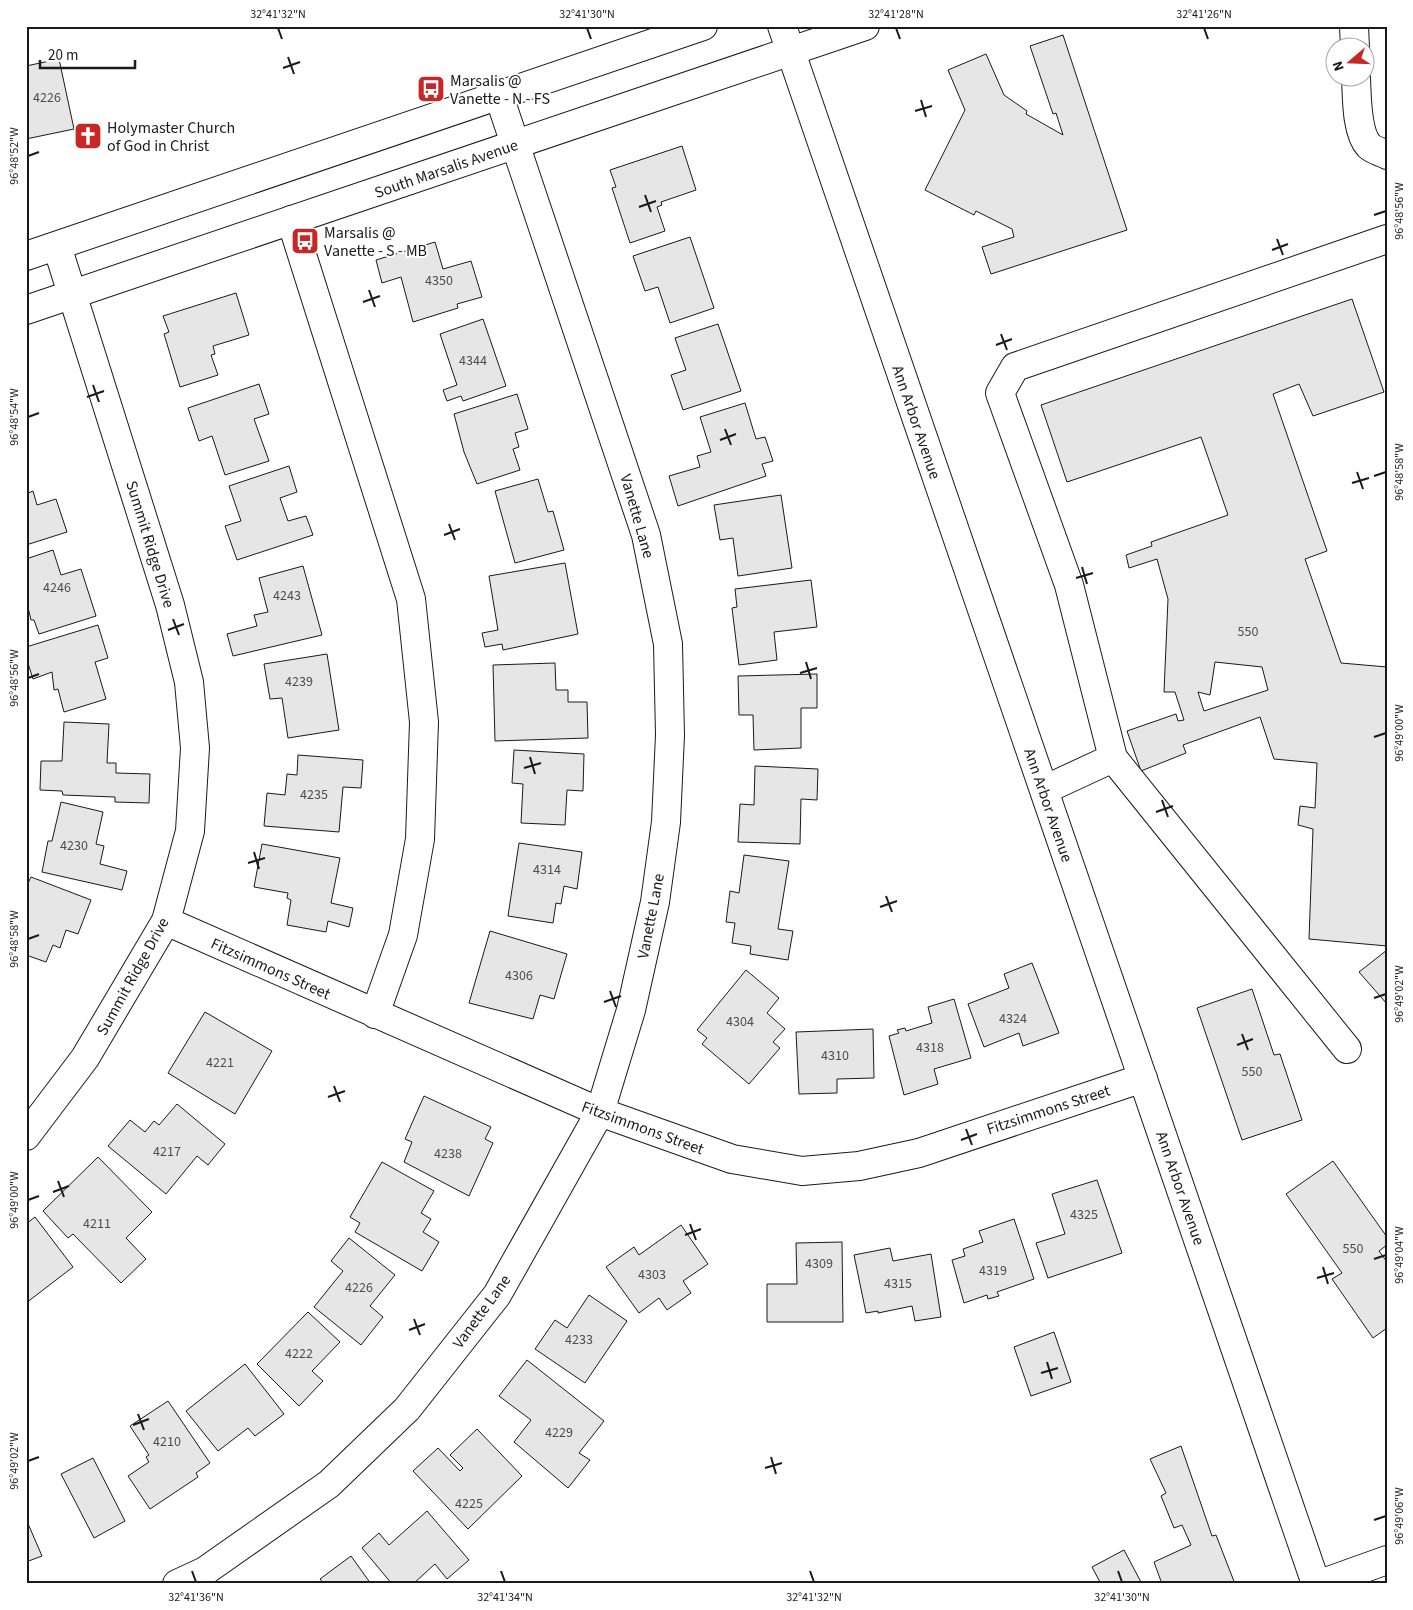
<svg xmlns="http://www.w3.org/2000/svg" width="1413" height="1610" font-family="'Source Sans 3',sans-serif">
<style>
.building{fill:#e6e6e6;stroke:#1a1a1a;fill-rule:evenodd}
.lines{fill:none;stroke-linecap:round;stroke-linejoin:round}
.minor-casing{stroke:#1a1a1a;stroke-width:30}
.major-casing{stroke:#1a1a1a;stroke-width:30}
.minor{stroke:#fff;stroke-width:28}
.major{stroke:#fff;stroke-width:28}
.ticks{fill:none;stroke:#1a1a1a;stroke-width:2}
.labels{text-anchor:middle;stroke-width:4;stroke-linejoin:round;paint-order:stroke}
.number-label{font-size:14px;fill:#4d4d4d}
.poi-label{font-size:16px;fill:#1a1a1a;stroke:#fff;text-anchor:start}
.street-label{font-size:16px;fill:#1a1a1a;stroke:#fff}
.neatline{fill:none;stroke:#1a1a1a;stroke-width:2}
.ticks-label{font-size:12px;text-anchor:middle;fill:#1a1a1a}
</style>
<rect width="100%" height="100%" fill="#fff"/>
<path class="building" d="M 1063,35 L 1127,230 L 991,274 L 982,247 L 1014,237 L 1012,229 L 976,211 L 974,215 L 925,190 L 965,110 L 948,70 L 986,54 L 1004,95 L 1027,111 L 1026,114 L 1063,135 L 1056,113 L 1053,114 L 1030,46 Z
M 59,59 L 74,129 L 26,139 L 26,66 Z
M 682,146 L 696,190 L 661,202 L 662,205 L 657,207 L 665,231 L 630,243 L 612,188 L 616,187 L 610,170 Z
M 690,237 L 714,308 L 670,323 L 658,287 L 645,291 L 633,256 Z
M 435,242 L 443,269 L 471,261 L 482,297 L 457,304 L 458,308 L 413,322 L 401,277 L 382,283 L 376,260 Z
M 236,293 L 249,335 L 213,346 L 215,354 L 211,355 L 218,375 L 180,387 L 164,334 L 169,332 L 163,316 Z
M 1352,299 L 1384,392 L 1313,416 L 1299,384 L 1273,394 L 1327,551 L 1305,559 L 1341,663 L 1387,667 L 1387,946 L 1309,939 L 1313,829 L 1298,825 L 1300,806 L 1315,808 L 1317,763 L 1274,759 L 1260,717 L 1183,745 L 1186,753 L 1141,771 L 1127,731 L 1176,714 L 1178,721 L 1184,720 L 1175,692 L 1164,692 L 1168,599 L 1157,559 L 1129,568 L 1126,555 L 1152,546 L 1151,542 L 1228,515 L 1201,437 L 1067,482 L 1041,405 ZM 1215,662 L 1262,667 L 1268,690 L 1204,711 L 1198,692 L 1210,695 Z
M 483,319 L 506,386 L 463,401 L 461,396 L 447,401 L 443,390 L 457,385 L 440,334 Z
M 718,324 L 741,391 L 683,410 L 671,375 L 686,370 L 675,338 Z
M 259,384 L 269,414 L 254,419 L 269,461 L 225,475 L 212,436 L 199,441 L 188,408 Z
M 517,394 L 528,429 L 515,433 L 519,447 L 513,449 L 520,470 L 477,484 L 464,452 L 454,414 Z
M 745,403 L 756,439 L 765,437 L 773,461 L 762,464 L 766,476 L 678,506 L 669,476 L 700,467 L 697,456 L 711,452 L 700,417 Z
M 289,466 L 297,492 L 280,498 L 288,521 L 306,516 L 313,535 L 237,560 L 225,526 L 241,521 L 229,486 Z
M 538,479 L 548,512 L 553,511 L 564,550 L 515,563 L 495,491 Z
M 33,491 L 37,505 L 56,499 L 67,532 L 26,545 L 26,494 Z
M 781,495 L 792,568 L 738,576 L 733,538 L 720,540 L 714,505 Z
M 53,550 L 61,575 L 81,569 L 96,616 L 39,634 L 34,620 L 31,620 L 26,599 L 26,559 Z
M 565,563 L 578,634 L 503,650 L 502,644 L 485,647 L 482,633 L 498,630 L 489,576 Z
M 303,566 L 322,635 L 233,656 L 227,634 L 257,626 L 254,615 L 268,612 L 259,578 Z
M 811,580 L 817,627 L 774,632 L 777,660 L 739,665 L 732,608 L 737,607 L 735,589 Z
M 98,625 L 108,658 L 95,662 L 106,699 L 64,712 L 58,689 L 54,690 L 52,672 L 33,679 L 26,657 L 26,647 Z
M 327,654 L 339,730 L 288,738 L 282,698 L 270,699 L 264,664 Z
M 555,663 L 556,690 L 568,690 L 568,702 L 587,702 L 588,738 L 495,741 L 493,665 Z
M 817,674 L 817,708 L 801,708 L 801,748 L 754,750 L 753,715 L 739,715 L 738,676 Z
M 64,722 L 109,724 L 107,763 L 116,763 L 116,773 L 150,774 L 149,803 L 115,802 L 115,797 L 63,795 L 62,791 L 40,790 L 41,761 L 62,761 Z
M 514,750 L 584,754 L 583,791 L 567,790 L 565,825 L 521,823 L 523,784 L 512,783 Z
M 298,755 L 363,760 L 361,788 L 343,787 L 339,832 L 264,826 L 267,793 L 285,795 L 287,774 L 297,775 Z
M 755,766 L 818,769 L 817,800 L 801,799 L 800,844 L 738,842 L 740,804 L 754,805 Z
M 61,802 L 103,812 L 96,844 L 104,846 L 100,864 L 127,871 L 122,890 L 42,872 L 48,841 L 52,841 Z
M 519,843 L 582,852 L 577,889 L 564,886 L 561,904 L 556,903 L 553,923 L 508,916 Z
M 262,844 L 340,858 L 331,903 L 353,908 L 349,927 L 328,921 L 326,932 L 287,925 L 291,900 L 287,898 L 288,893 L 254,887 Z
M 744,855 L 789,861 L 778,929 L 793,931 L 788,960 L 750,954 L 751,946 L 732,943 L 735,923 L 726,922 L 730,891 L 739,893 Z
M 31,877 L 91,900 L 78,934 L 66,930 L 60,948 L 53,945 L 46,962 L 26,955 L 26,887 Z
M 490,931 L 567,954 L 554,999 L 540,995 L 533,1019 L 469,1003 Z
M 1387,950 L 1387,1004 L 1359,972 Z
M 1032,963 L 1059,1033 L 1023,1046 L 1019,1033 L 984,1047 L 968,1004 L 1009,988 L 1004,974 Z
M 746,970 L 779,998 L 767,1013 L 785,1029 L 773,1042 L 780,1048 L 749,1084 L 702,1044 L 707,1038 L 697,1030 Z
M 1252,989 L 1274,1055 L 1280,1054 L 1302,1120 L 1242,1140 L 1197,1008 Z
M 954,999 L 971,1058 L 934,1069 L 938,1084 L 904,1095 L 889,1036 L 899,1033 L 897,1030 L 905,1028 L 906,1031 L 932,1023 L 928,1007 Z
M 205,1012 L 272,1051 L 235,1114 L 168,1073 Z
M 873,1029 L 874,1078 L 837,1079 L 837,1093 L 799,1094 L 796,1032 Z
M 424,1096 L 491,1127 L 485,1139 L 493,1143 L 469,1196 L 404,1162 L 412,1142 L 405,1139 Z
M 177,1104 L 225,1144 L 208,1165 L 197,1156 L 166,1194 L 108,1146 L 130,1120 L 145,1132 L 154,1121 L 159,1125 Z
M 98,1157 L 152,1212 L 126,1238 L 146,1259 L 121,1283 L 73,1234 L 68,1238 L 43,1211 Z
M 1333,1161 L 1387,1237 L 1387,1245 L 1379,1251 L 1387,1262 L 1387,1328 L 1373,1338 L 1332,1279 L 1342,1273 L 1286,1194 Z
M 382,1162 L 434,1191 L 421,1213 L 431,1219 L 423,1232 L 439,1242 L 422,1271 L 355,1232 L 360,1223 L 350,1217 Z
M 1097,1180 L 1122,1253 L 1048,1278 L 1036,1243 L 1065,1234 L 1052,1194 Z
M 35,1217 L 73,1267 L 26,1303 L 26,1224 Z
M 1014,1219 L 1034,1279 L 997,1292 L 999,1296 L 988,1299 L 987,1295 L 964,1303 L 952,1260 L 965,1256 L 963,1249 L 983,1242 L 979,1231 Z
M 681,1225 L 708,1264 L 683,1281 L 691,1293 L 667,1310 L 659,1298 L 639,1313 L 606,1267 L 634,1247 L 639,1255 Z
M 349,1238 L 395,1275 L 370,1306 L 383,1317 L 361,1345 L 314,1307 L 343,1271 L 331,1261 Z
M 842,1242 L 843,1322 L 767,1322 L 767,1284 L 797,1284 L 796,1243 Z
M 890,1248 L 893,1261 L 931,1254 L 941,1317 L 915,1321 L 912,1306 L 878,1313 L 878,1311 L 866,1313 L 854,1255 Z
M 589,1295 L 627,1321 L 585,1383 L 535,1349 L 555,1320 L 567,1328 Z
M 308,1312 L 340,1342 L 312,1371 L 323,1381 L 299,1406 L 257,1364 Z
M 1054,1332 L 1071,1382 L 1031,1396 L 1014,1347 Z
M 527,1360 L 604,1421 L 579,1453 L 590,1460 L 568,1488 L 514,1442 L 531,1420 L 499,1396 Z
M 245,1364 L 284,1414 L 255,1436 L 248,1428 L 218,1451 L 186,1411 Z
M 168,1401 L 210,1463 L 196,1473 L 198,1477 L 150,1509 L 128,1476 L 149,1462 L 146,1457 L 149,1455 L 130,1426 Z
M 477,1429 L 522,1476 L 468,1529 L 413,1471 L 438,1448 L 460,1471 L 463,1468 L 450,1455 Z
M 1181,1446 L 1212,1536 L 1216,1535 L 1235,1584 L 1162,1584 L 1154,1562 L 1191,1545 L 1182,1525 L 1174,1528 L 1161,1496 L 1166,1493 L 1150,1459 Z
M 93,1458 L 125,1521 L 94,1538 L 61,1474 Z
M 427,1511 L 469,1560 L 447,1579 L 435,1564 L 413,1584 L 392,1584 L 362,1548 L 379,1533 L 389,1545 Z
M 26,1519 L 42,1556 L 26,1562 Z
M 1124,1550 L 1142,1584 L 1101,1584 L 1092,1567 Z
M 351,1556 L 371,1584 L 324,1584 L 320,1579 Z"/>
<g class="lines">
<defs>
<path id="minor" d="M 782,26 L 1316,1584
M 1354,26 L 1355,48
M 1356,78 C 1357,96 1356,132 1369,146 C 1373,150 1382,152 1387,155
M 291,220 L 411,599 L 424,722 L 420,839 L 403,935 L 375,1014
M 1113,758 L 1347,1049
M 1044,790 L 1113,758 L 1069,585 L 1000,393 L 1015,367 L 1387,239
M 166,921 L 600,1112 L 732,1159 L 802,1171 L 859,1166 L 919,1153 L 1143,1078
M 26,1136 L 85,1058 L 166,921 L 190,831 L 195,748 L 189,682 L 170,605 L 57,246
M 177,1584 L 205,1571 L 329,1484 L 407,1409 L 497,1295 L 600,1112 L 631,1010 L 655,902 L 666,822 L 670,735 L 668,644 L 646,535 L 499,96
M 1320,1584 L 1387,1560"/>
<path id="major" d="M 26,256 L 703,26
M 26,310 L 865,26"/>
</defs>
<use href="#minor" class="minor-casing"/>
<use href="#major" class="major-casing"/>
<use href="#minor" class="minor"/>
<use href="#major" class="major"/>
</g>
<path class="ticks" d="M 278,28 L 282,39M 587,28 L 591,39M 896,28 L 900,39M 1204,28 L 1208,39M 288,57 L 294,74M 283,68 L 300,62M 921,100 L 926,117M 915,111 L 932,106M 28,156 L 39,152M 645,195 L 651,212M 639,207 L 656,201M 1374,215 L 1386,211M 1277,239 L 1283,255M 1272,250 L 1288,244M 369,290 L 375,307M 363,302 L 380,296M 1001,334 L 1007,350M 996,345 L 1012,339M 93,385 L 99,402M 87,397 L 104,391M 28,417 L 39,413M 725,429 L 731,445M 720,440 L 736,434M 1357,472 L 1363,489M 1374,476 L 1386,472M 1352,483 L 1369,478M 449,524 L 455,540M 444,535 L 460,529M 1082,567 L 1087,584M 1076,578 L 1093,573M 173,619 L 179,635M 168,630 L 184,624M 806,662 L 811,679M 800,673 L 817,668M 28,678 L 39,674M 1374,737 L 1386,733M 530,757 L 535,774M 524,768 L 541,763M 1162,800 L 1168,817M 1156,812 L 1173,806M 254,852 L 259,869M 248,863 L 265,858M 886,896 L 892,912M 880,907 L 897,901M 28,939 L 39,935M 610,991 L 616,1007M 1374,998 L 1386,994M 604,1002 L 621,996M 1242,1034 L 1248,1050M 1237,1045 L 1253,1039M 334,1086 L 340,1102M 328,1097 L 345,1091M 966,1129 L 972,1145M 961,1140 L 977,1134M 58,1181 L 64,1197M 53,1192 L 69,1186M 28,1200 L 39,1196M 690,1224 L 696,1240M 685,1235 L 701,1229M 1374,1259 L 1386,1255M 1323,1267 L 1328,1284M 1317,1278 L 1334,1273M 414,1319 L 420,1335M 409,1330 L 425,1324M 1047,1362 L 1052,1379M 1041,1373 L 1058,1368M 138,1414 L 144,1430M 133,1425 L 149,1419M 771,1457 L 776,1474M 28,1461 L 39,1457M 765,1468 L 782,1463M 1374,1520 L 1386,1516M 192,1571 L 196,1582M 501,1571 L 505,1582M 810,1571 L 814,1582M 1118,1571 L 1122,1582"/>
<defs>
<symbol id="bus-square" viewBox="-11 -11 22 22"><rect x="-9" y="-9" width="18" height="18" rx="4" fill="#c62828" stroke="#fff"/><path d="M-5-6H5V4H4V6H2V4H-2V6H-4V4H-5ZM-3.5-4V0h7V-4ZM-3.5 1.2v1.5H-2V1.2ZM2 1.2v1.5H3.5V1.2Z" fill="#fff"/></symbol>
<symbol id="church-square" viewBox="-11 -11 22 22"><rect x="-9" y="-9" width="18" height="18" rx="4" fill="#c62828" stroke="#fff"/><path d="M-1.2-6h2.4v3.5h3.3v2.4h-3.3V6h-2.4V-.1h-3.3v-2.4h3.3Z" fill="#fff"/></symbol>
</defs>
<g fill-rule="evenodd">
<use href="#bus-square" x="415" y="73" width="32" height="32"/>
<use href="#church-square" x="72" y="120" width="32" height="32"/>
<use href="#bus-square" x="289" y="225" width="32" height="32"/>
</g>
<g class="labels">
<g class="number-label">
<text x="47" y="102">4226</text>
<text x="439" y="285">4350</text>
<text x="473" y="365">4344</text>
<text x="57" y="592">4246</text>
<text x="287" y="600">4243</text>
<text x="1248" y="636">550</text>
<text x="299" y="686">4239</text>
<text x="314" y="799">4235</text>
<text x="74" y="850">4230</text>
<text x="547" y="874">4314</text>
<text x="519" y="980">4306</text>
<text x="1013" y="1023">4324</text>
<text x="740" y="1026">4304</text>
<text x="930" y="1052">4318</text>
<text x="835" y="1060">4310</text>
<text x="220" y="1067">4221</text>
<text x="1252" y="1076">550</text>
<text x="167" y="1156">4217</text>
<text x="448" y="1158">4238</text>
<text x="1084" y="1219">4325</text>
<text x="97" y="1228">4211</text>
<text x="1353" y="1253">550</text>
<text x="819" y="1268">4309</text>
<text x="993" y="1275">4319</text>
<text x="652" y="1279">4303</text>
<text x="898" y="1288">4315</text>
<text x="359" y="1292">4226</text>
<text x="579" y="1344">4233</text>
<text x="299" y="1358">4222</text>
<text x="559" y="1437">4229</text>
<text x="167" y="1446">4210</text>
<text x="469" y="1508">4225</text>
</g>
<g class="poi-label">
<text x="450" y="86">Marsalis @<tspan x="450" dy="18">Vanette - N - FS</tspan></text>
<text x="107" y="133">Holymaster Church<tspan x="107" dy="18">of God in Christ</tspan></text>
<text x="324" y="238">Marsalis @<tspan x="324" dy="18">Vanette - S - MB</tspan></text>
</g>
<g class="street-label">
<text transform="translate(446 168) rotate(-19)" y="6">South Marsalis Avenue</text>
<text transform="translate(917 422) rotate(71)" y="6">Ann Arbor Avenue</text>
<text transform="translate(638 516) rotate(74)" y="6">Vanette Lane</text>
<text transform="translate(151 544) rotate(73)" y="6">Summit Ridge Drive</text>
<text transform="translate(1049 805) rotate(71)" y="6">Ann Arbor Avenue</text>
<text transform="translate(650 916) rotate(-79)" y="6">Vanette Lane</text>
<text transform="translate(271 968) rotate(24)" y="6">Fitzsimmons Street</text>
<text transform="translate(132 976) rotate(-61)" y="6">Summit Ridge Drive</text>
<text transform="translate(1048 1109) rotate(-18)" y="6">Fitzsimmons Street</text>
<text transform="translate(643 1127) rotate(20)" y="6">Fitzsimmons Street</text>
<text transform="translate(1181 1188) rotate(71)" y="6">Ann Arbor Avenue</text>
<text transform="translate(481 1311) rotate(-54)" y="6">Vanette Lane</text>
</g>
</g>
<rect width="1413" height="1610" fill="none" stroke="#ffffff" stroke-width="55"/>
<g transform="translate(1350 62) rotate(251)"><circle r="24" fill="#ffffff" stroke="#a3a3a3"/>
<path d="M0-4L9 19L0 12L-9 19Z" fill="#c62828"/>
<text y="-8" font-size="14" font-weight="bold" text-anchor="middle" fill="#1a1a1a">N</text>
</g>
<path d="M40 60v8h95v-8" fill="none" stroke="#1a1a1a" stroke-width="2.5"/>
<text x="48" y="60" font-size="15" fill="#1a1a1a" stroke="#ffffff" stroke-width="4" paint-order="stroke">20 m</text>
<rect x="28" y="28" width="1358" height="1554" class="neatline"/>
<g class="ticks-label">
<text x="278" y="18">32°41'32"N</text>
<text x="587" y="18">32°41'30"N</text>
<text x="896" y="18">32°41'28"N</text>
<text x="1204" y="18">32°41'26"N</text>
<text transform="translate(14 156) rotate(-90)" y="4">96°48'52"W</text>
<text transform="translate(1399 211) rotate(-90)" y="4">96°48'56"W</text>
<text transform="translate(14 417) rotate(-90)" y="4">96°48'54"W</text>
<text transform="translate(1399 472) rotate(-90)" y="4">96°48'58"W</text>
<text transform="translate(14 678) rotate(-90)" y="4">96°48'56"W</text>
<text transform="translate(1399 733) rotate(-90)" y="4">96°49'00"W</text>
<text transform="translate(14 939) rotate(-90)" y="4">96°48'58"W</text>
<text transform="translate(1399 994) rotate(-90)" y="4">96°49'02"W</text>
<text transform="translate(14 1200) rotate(-90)" y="4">96°49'00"W</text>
<text transform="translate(1399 1255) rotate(-90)" y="4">96°49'04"W</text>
<text transform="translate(14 1461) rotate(-90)" y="4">96°49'02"W</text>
<text transform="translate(1399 1516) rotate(-90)" y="4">96°49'06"W</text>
<text x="196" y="1601">32°41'36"N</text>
<text x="505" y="1601">32°41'34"N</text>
<text x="814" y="1601">32°41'32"N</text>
<text x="1122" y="1601">32°41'30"N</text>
</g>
</svg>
